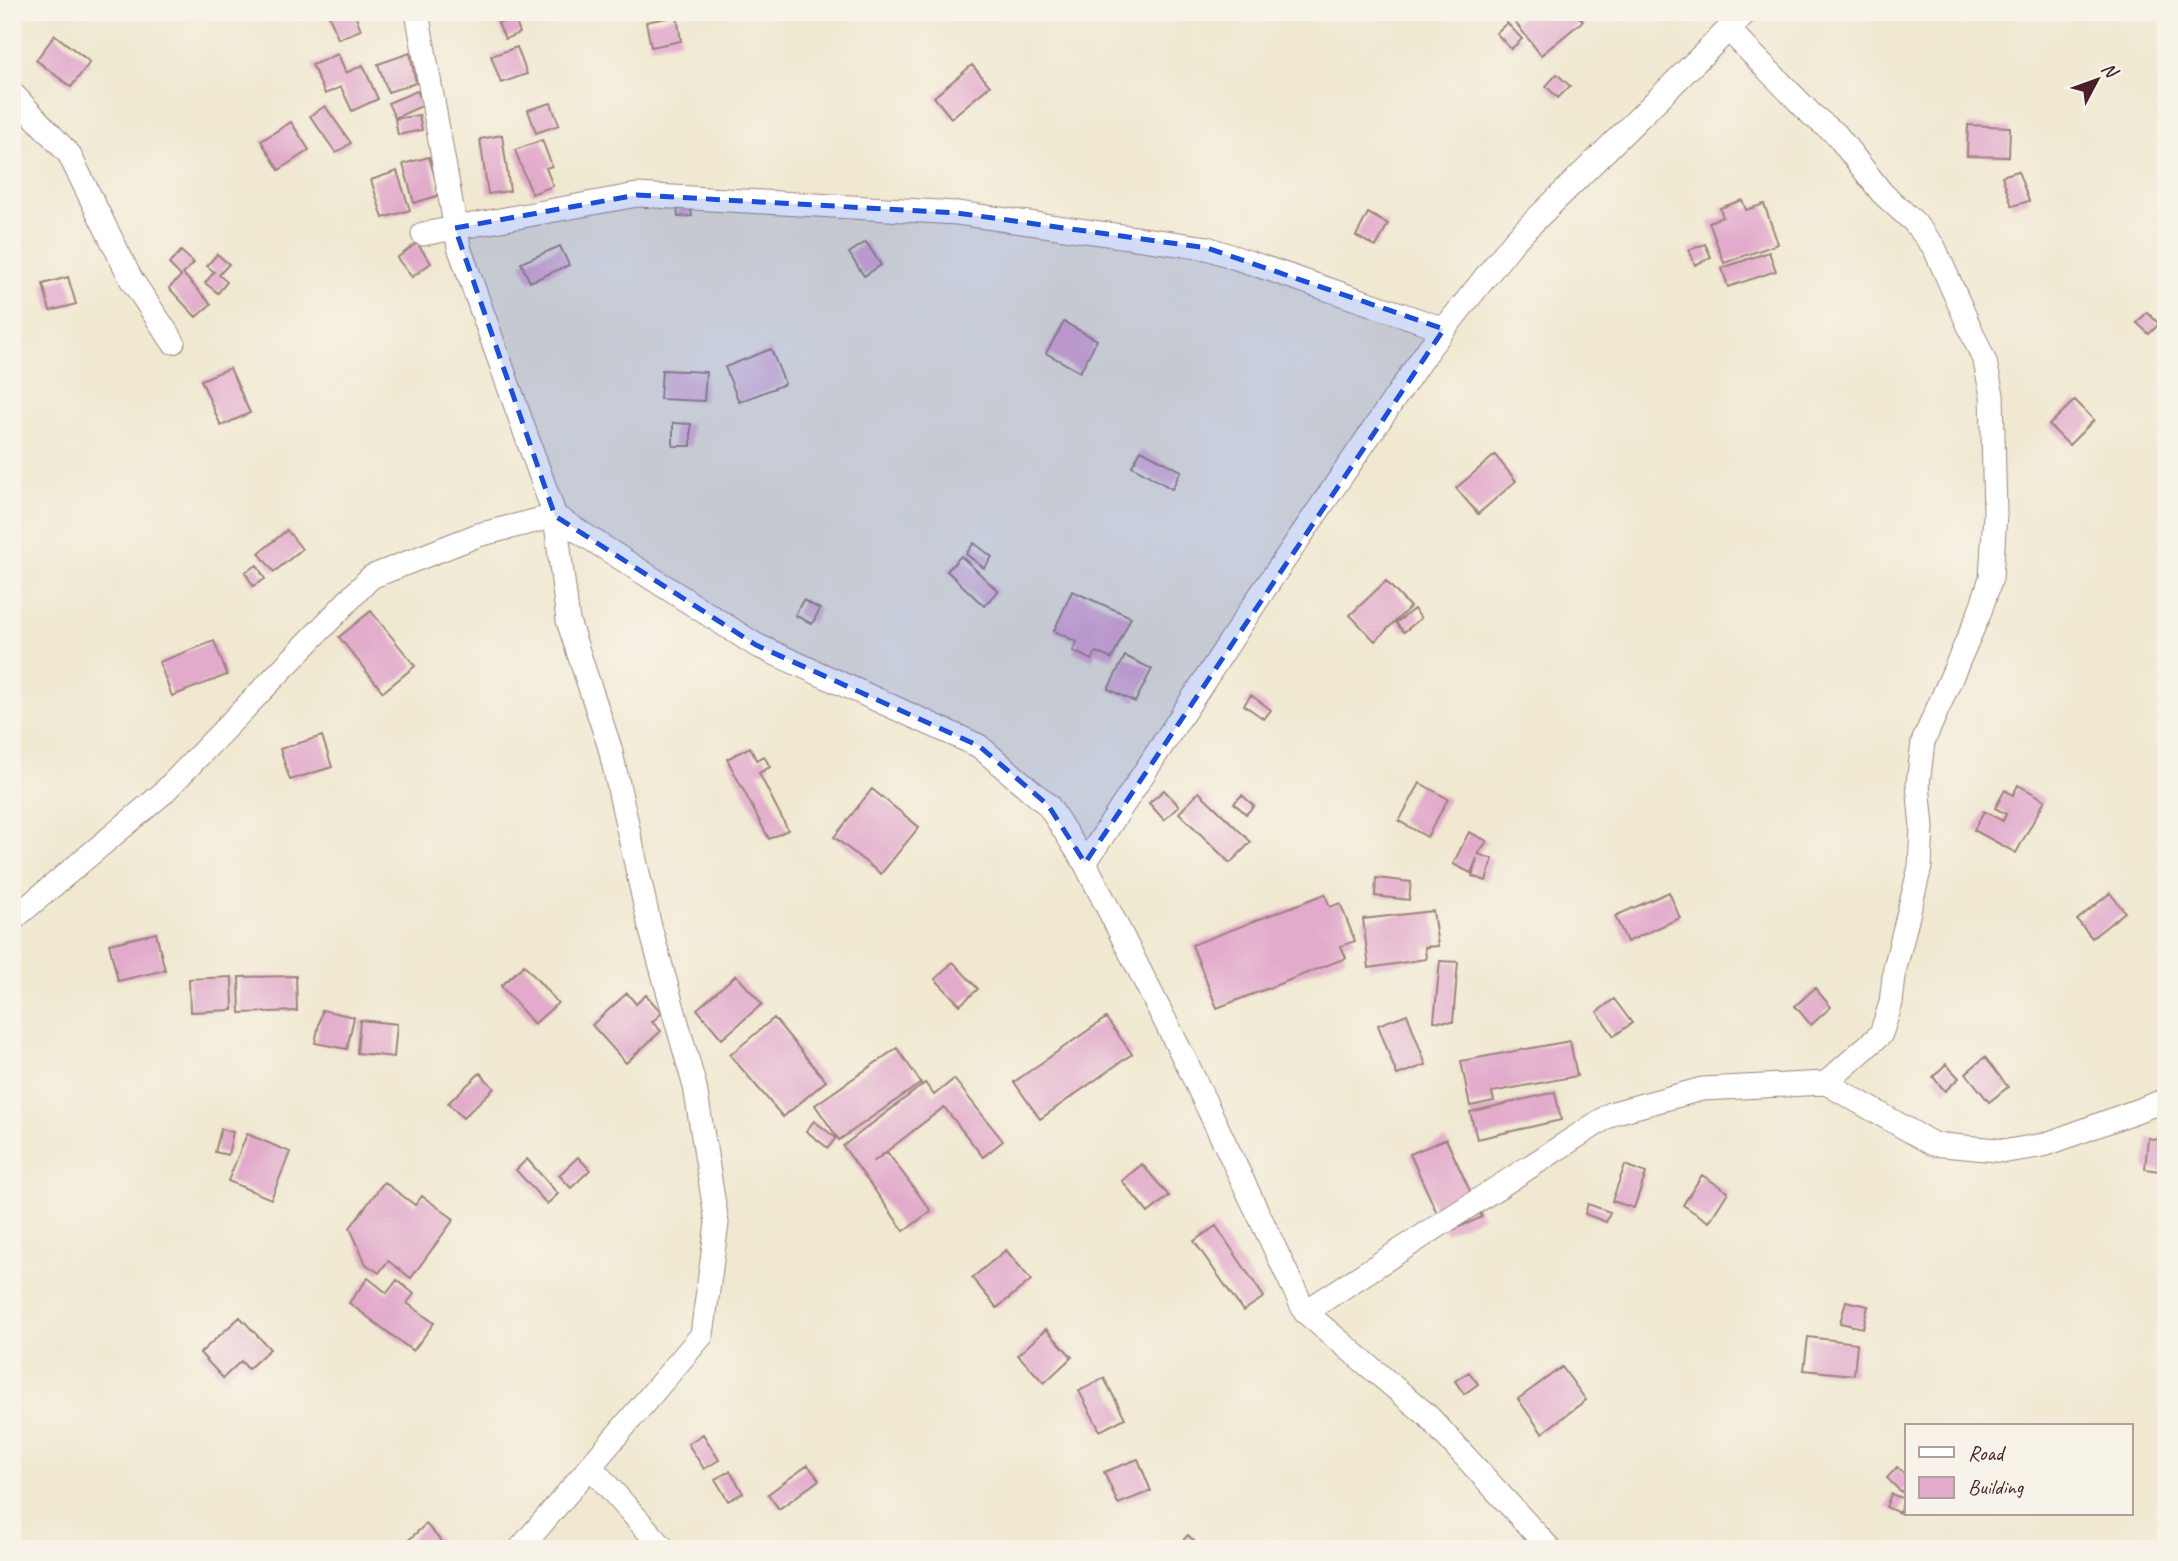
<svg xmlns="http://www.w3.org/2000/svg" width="2178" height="1561" font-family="Caveat,sans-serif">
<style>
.building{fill:#e2aacb}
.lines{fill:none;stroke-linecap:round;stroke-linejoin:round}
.street-casing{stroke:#9d847e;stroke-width:25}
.street{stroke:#fff;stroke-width:23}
.marked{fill:#1d4ed8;fill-opacity:0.2;stroke:#1d4ed8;stroke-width:5;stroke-dasharray:14 9;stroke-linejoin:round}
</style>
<rect width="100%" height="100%" fill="#f7f3e8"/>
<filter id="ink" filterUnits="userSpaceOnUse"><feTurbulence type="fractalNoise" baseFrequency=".0143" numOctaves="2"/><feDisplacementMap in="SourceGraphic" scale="14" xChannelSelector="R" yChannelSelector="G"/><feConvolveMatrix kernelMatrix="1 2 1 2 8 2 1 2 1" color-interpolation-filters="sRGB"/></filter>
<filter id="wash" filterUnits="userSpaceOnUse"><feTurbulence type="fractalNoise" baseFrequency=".00686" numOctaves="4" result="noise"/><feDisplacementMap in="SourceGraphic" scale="28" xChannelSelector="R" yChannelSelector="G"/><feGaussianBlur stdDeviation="1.57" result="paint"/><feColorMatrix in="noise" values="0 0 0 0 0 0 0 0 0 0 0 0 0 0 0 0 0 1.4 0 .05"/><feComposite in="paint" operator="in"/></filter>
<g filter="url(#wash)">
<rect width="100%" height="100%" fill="#f0e8d0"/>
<g id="blocks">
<path class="building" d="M 328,12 L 354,12 L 361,30 L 338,39 Z
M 1527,12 L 1575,12 L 1583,21 L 1541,55 L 1515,22 Z
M 677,16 L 681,41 L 651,47 L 646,22 Z
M 514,17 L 520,33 L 505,39 L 498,23 Z
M 1507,23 L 1522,39 L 1511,49 L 1496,33 Z
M 55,35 L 90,62 L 71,87 L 36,60 Z
M 517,47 L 527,74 L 501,83 L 491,56 Z
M 410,53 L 416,83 L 388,92 L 378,64 Z
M 338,54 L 346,73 L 363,65 L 378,99 L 352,111 L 341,87 L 325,94 L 312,65 Z
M 972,65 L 990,86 L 951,118 L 934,97 Z
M 1557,74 L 1570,86 L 1558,98 L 1546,86 Z
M 417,91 L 424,105 L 395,118 L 388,103 Z
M 551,103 L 559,125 L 536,133 L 528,110 Z
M 325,106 L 351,143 L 336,153 L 310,116 Z
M 419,115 L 422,130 L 398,135 L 395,119 Z
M 291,122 L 309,150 L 279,170 L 261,141 Z
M 1968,125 L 2010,127 L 2009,157 L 1967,156 Z
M 502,135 L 510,191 L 488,194 L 480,139 Z
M 542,140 L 552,166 L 546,168 L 553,186 L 532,194 L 515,150 Z
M 429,157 L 440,195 L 414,203 L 403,164 Z
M 397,171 L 410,210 L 383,218 L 371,180 Z
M 2018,171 L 2029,201 L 2012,206 L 2002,176 Z
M 1742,200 L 1746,210 L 1764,204 L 1778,244 L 1724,263 L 1709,222 L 1723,217 L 1720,208 Z
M 690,203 L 692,216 L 678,217 L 677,205 Z
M 1368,213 L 1388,224 L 1376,247 L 1356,236 Z
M 866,242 L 881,265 L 864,276 L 849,253 Z
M 417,243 L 431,263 L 412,277 L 397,258 Z
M 1705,244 L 1711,257 L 1695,265 L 1689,250 Z
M 560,246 L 569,265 L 530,282 L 521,263 Z
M 181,251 L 194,263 L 183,274 L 211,304 L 196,317 L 169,288 L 181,276 L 169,264 Z
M 1769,252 L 1776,271 L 1728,287 L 1722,268 Z
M 217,254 L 229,264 L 219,275 L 227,282 L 218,293 L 205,283 L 214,272 L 207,266 Z
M 68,277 L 76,304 L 50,311 L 43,284 Z
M 2147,312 L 2159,324 L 2149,334 L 2137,323 Z
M 1064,322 L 1097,340 L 1080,372 L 1046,353 Z
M 771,349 L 785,384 L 739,402 L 725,367 Z
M 230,368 L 250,413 L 221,426 L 201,380 Z
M 662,370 L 706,372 L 704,401 L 660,399 Z
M 2075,400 L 2094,420 L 2069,445 L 2049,425 Z
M 673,423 L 691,424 L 691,446 L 673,446 Z
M 1141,450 L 1181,471 L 1172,489 L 1132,466 Z
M 1495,455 L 1516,481 L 1478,514 L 1456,488 Z
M 287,530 L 302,549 L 274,572 L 259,553 Z
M 974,543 L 992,557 L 984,568 L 966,554 Z
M 961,556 L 998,591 L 984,606 L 947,571 Z
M 257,565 L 265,579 L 253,586 L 245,572 Z
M 1386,581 L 1410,607 L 1375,641 L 1350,615 Z
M 1072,591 L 1131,617 L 1112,659 L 1096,652 L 1092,660 L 1073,651 L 1077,642 L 1054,631 Z
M 803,600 L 820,609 L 812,624 L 795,615 Z
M 1414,609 L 1421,618 L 1404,632 L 1396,623 Z
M 371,611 L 415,666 L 383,692 L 339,637 Z
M 214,641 L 227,675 L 172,696 L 159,662 Z
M 1125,656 L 1152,669 L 1135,702 L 1108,689 Z
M 1251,695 L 1271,710 L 1264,719 L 1244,705 Z
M 322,736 L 332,767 L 290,780 L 280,749 Z
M 750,747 L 756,760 L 764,756 L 770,767 L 759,773 L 788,830 L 769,839 L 727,759 Z
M 1420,783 L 1448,799 L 1427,837 L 1399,821 Z
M 2018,785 L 2045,800 L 2016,853 L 1974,830 L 1984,811 L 2003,821 L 2006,814 L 1995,808 L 2005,790 L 2013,795 Z
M 872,789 L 919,827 L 881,874 L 834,837 Z
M 1164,790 L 1179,806 L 1164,820 L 1149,803 Z
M 1199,792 L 1251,842 L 1230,863 L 1179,813 Z
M 1242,795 L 1254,806 L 1246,814 L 1234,803 Z
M 1469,832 L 1487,841 L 1478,854 L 1493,859 L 1486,881 L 1472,876 L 1477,858 L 1471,873 L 1453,864 Z
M 1376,878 L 1411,882 L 1409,900 L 1375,896 Z
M 1669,892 L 1680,918 L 1627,942 L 1615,916 Z
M 2110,893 L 2125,912 L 2092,938 L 2077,920 Z
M 1325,894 L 1330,907 L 1340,903 L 1355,941 L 1341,946 L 1346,958 L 1217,1008 L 1192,945 Z
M 1433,911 L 1438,946 L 1425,947 L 1426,959 L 1369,968 L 1363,919 Z
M 156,933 L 165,970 L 118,981 L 109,944 Z
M 1440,961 L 1458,962 L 1453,1022 L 1434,1021 Z
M 953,962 L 978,989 L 960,1005 L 935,979 Z
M 524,965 L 558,1003 L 534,1024 L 501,986 Z
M 736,975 L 762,1004 L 722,1039 L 697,1009 Z
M 296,976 L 297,1011 L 240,1013 L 239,977 Z
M 232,977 L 233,1010 L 190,1012 L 189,979 Z
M 1815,988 L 1831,1007 L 1811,1025 L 1795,1006 Z
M 627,993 L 636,1004 L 646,995 L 662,1013 L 652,1022 L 661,1031 L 626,1063 L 592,1025 Z
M 1614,999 L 1632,1023 L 1614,1036 L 1597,1012 Z
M 322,1010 L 354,1017 L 347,1049 L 315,1043 Z
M 1407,1014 L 1426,1065 L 1397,1075 L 1378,1025 Z
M 774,1018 L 826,1081 L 783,1117 L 730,1055 Z
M 1106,1018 L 1132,1054 L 1040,1119 L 1014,1082 Z
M 360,1020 L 397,1024 L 394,1057 L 357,1053 Z
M 1570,1041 L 1577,1076 L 1492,1092 L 1494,1101 L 1470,1106 L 1461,1061 Z
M 897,1048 L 921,1083 L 839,1140 L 815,1105 Z
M 1985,1057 L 2008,1087 L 1989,1102 L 1966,1073 Z
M 1946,1064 L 1959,1078 L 1945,1091 L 1933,1077 Z
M 480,1073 L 494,1088 L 463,1118 L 448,1103 Z
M 954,1079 L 1003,1141 L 983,1157 L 944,1107 L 873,1162 L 887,1152 L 931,1211 L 904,1231 L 843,1146 L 925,1083 L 934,1095 Z
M 1555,1092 L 1561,1120 L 1477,1139 L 1470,1112 Z
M 814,1121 L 836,1138 L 828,1148 L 806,1131 Z
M 221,1129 L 233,1132 L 228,1155 L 215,1152 Z
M 247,1134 L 290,1152 L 271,1199 L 228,1181 Z
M 2148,1138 L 2166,1141 L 2166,1172 L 2145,1169 Z
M 1446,1139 L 1482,1217 L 1446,1233 L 1410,1154 Z
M 578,1157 L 590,1170 L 571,1188 L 559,1175 Z
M 527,1159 L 558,1194 L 547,1204 L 516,1170 Z
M 1142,1164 L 1169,1196 L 1148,1213 L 1122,1181 Z
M 1625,1165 L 1646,1173 L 1634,1208 L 1612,1201 Z
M 1702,1175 L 1728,1192 L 1709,1222 L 1683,1205 Z
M 384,1182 L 415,1205 L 422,1196 L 454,1219 L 411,1278 L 388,1261 L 379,1273 L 366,1264 L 350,1228 Z
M 1588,1204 L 1610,1212 L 1606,1222 L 1585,1214 Z
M 1216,1226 L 1264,1297 L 1243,1311 L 1194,1241 Z
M 1006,1250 L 1031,1280 L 997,1308 L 972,1278 Z
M 368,1278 L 387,1293 L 397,1280 L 414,1294 L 407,1303 L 434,1323 L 413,1351 L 349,1303 Z
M 1846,1301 L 1868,1306 L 1863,1328 L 1840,1323 Z
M 240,1317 L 270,1349 L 248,1369 L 241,1361 L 223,1378 L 200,1353 Z
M 1046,1329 L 1072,1357 L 1044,1383 L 1018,1355 Z
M 1808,1337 L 1857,1343 L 1854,1375 L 1804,1370 Z
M 1562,1367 L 1586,1400 L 1542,1433 L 1518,1399 Z
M 1469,1372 L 1478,1384 L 1464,1394 L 1455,1381 Z
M 1104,1378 L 1125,1418 L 1100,1431 L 1079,1391 Z
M 703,1434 L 719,1460 L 704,1469 L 688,1444 Z
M 1138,1459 L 1151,1491 L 1118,1504 L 1104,1472 Z
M 808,1465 L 819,1480 L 779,1509 L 768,1494 Z
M 1897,1467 L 1907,1477 L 1907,1486 L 1901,1492 L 1887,1478 Z
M 730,1471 L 743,1493 L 728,1501 L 715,1479 Z
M 1891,1494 L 1905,1499 L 1899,1513 L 1886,1507 Z
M 426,1524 L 442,1542 L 435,1549 L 399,1549 Z
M 1188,1535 L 1202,1549 L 1175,1549 Z"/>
</g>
</g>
<g filter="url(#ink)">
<use href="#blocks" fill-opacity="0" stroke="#9d847e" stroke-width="2"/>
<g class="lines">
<defs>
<path id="street" d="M 417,12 L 459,247 L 555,516 L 568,621 L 610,748 L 650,927 L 695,1087 L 717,1223 L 702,1335 L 520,1549
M 1729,30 L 1812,115 L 1836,134 L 1882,193 L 1914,222 L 1934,247 L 1985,362 L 1992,395 L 1995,513 L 1991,578 L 1979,614 L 1923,742 L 1918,784 L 1922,827 L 1920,867 L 1895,968 L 1891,1003 L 1881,1034 L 1826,1083
M 12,93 L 69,154 L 131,279 L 173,342
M 423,234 L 637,195 L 957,213 L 1207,248 L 1444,329
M 1085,863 L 1261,594 L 1429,348 L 1515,240 L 1746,12
M 12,920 L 162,794 L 371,577 L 478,535 L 555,516 L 756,645 L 979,746 L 1048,805 L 1085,863 L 1189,1068 L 1305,1312 L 1427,1415 L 1550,1549
M 1305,1312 L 1613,1113 L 1702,1089 L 1826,1083 L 1933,1144 L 2007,1151 L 2044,1145 L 2166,1100
M 590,1466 L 664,1549"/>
</defs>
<use href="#street" class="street-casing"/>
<use href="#street" class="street"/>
</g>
</g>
<path class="marked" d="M 637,195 L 957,213 L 1207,248 L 1444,329 L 1085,863 L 1048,805 L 979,746 L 756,645 L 555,516 L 455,228 Z"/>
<rect width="2178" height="1561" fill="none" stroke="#f7f3e8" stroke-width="42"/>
<rect x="1905" y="1424" width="228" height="91" fill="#f7f3e8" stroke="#b29e9c" stroke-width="2"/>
<rect x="1919" y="1447" width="35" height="10" fill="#ffffff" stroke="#b29e9c" stroke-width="2"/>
<text x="1968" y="1460" font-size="21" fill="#4a1f2b">Road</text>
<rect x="1919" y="1477" width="35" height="21" fill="#e2aacb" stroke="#b29e9c" stroke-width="2"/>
<text x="1968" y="1494" font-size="21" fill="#4a1f2b">Building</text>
<g transform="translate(2097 80) rotate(49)" stroke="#f7f3e8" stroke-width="5" paint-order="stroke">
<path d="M0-5L12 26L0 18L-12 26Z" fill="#4a1f2b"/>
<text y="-10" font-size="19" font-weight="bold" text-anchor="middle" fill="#4a1f2b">N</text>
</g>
</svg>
